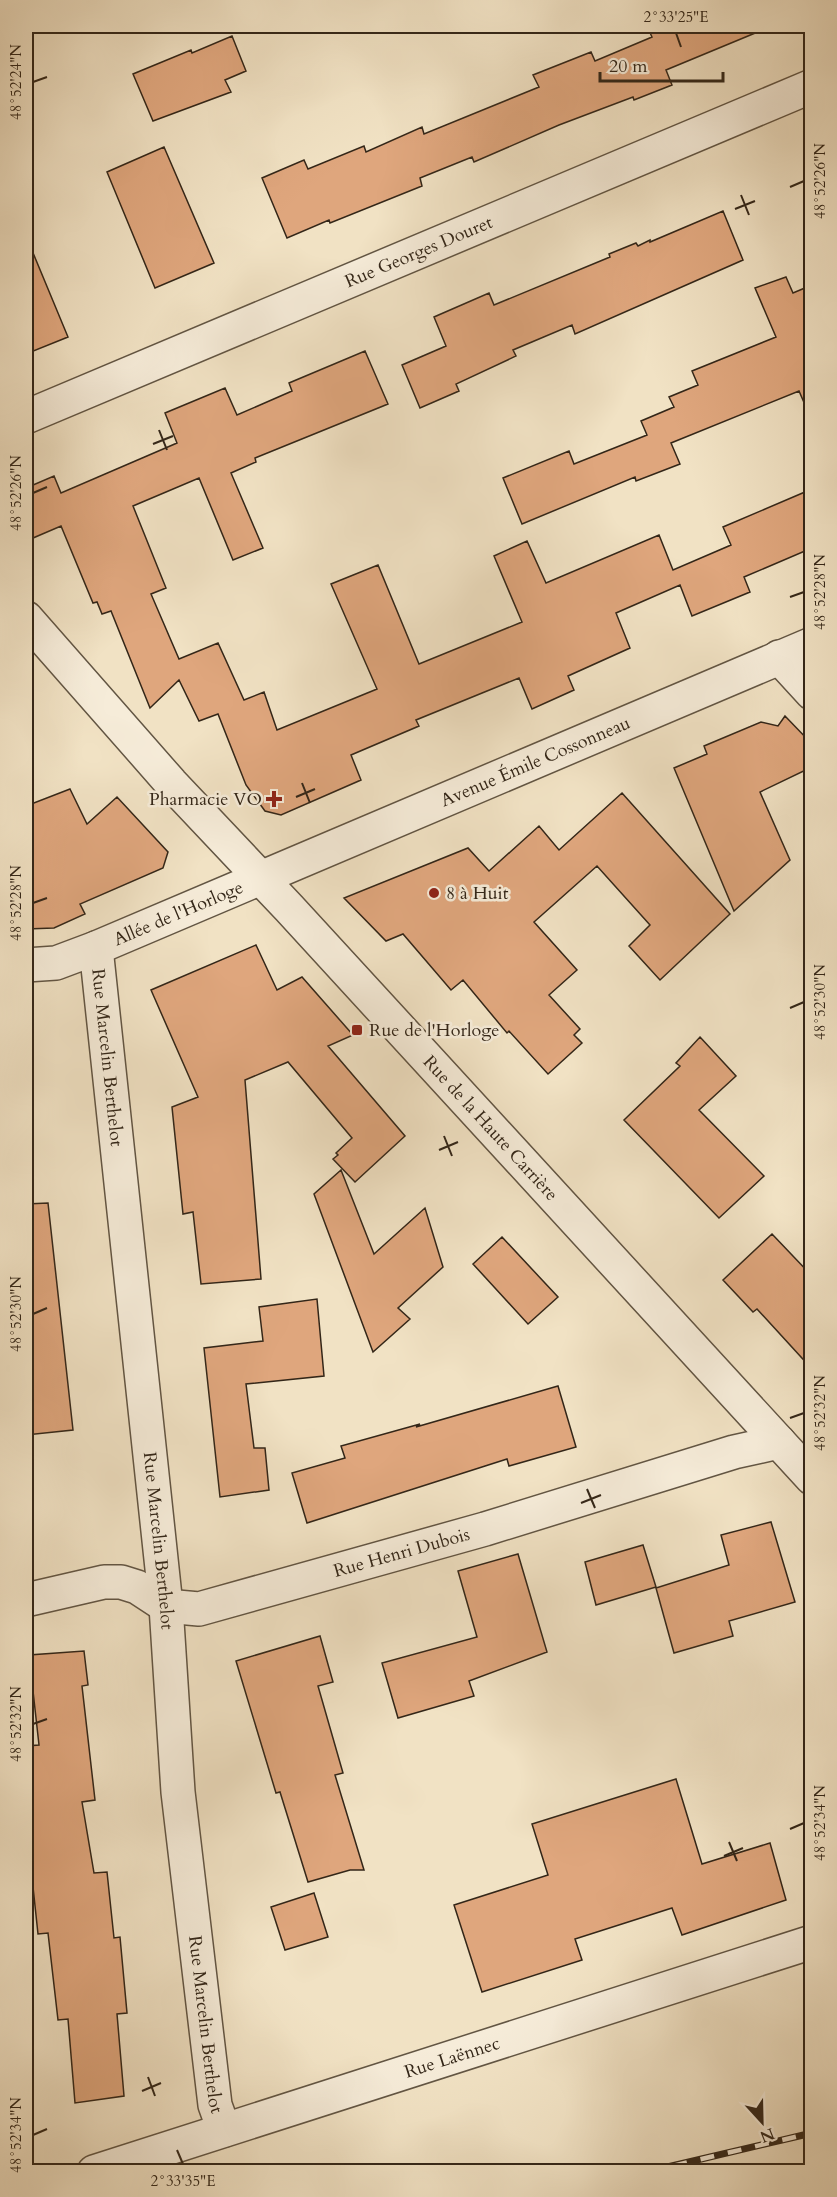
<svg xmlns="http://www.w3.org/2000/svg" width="837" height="2197" font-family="Cardo,serif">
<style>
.building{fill:#dfa67d;stroke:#332618;stroke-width:1.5}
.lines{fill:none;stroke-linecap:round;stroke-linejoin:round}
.minor-casing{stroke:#625543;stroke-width:36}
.minor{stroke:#f6ecd9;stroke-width:33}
.rail-casing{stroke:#332618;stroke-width:7}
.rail{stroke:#f6ecd9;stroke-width:4.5;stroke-dasharray:14;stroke-linecap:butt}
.ticks{fill:none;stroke:#332618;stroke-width:2}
.poi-dot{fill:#8f2418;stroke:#f6ecd9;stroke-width:2}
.labels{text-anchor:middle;stroke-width:5;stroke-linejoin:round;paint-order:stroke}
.street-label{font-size:18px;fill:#332618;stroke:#f6ecd9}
.poi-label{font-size:18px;fill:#332618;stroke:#f6ecd9;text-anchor:start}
.neatline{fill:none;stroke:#332618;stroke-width:2}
.ticks-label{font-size:15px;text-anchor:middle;fill:#332618}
</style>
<rect width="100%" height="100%" fill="#f1e2c4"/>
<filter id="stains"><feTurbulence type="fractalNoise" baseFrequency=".00333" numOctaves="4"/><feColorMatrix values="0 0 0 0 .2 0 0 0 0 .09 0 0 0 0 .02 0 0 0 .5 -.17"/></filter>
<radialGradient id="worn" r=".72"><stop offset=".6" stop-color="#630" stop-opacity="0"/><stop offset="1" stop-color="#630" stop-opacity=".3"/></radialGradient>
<path class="building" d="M 647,26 L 772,26 L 666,70 L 672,85 L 634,100 L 633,97 L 559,125 L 474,162 L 472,157 L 420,178 L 422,186 L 330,223 L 329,220 L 287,238 L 262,178 L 304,160 L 308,169 L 364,146 L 366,152 L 422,127 L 424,134 L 539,87 L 533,75 L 591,52 L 595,61 L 652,37 Z
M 232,36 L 246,71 L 225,80 L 231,92 L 153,121 L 133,74 L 191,50 L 192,53 Z
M 164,147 L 214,263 L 155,288 L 107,172 Z
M 723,211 L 743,260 L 575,334 L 572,325 L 513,350 L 516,356 L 456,384 L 459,391 L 420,408 L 402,365 L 446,346 L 434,317 L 489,293 L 494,305 L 610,257 L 609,254 L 636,243 L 638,246 L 650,240 L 650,242 Z
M 26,236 L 68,337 L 26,354 Z
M 786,277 L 793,293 L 812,285 L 812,421 L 799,391 L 671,443 L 680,464 L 636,481 L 635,477 L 522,524 L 503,478 L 569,451 L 574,464 L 647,435 L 641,421 L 674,407 L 669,397 L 698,385 L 692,371 L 776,337 L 755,288 Z
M 365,351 L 388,404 L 255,458 L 256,462 L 231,473 L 263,548 L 233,560 L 199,478 L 133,506 L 166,588 L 151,594 L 179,659 L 218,643 L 244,700 L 264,692 L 277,730 L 377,689 L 331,584 L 378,565 L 419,664 L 522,622 L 494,556 L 527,541 L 546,583 L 659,535 L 673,570 L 731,545 L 723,527 L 812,489 L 812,548 L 744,577 L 750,592 L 692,616 L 680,585 L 616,613 L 630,648 L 568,676 L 574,690 L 532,709 L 519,678 L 416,720 L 419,726 L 351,755 L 361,780 L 281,815 L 265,811 L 246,785 L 218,714 L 199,721 L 179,680 L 150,708 L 111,611 L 102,614 L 97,602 L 93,603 L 61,526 L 26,541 L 26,488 L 54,476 L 61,493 L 177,443 L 165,413 L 225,388 L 237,415 L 292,391 L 289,383 Z
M 785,716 L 812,744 L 812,767 L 760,792 L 790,860 L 734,911 L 674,768 L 707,754 L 704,746 L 761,722 L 778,726 Z
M 70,789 L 87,824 L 117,797 L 168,852 L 163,868 L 80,904 L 85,914 L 54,928 L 26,929 L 26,806 Z
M 622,793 L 730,914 L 660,980 L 629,946 L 650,925 L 597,866 L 534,922 L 577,970 L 549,995 L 580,1029 L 574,1035 L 582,1043 L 548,1074 L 509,1031 L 507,1033 L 463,980 L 451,990 L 403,934 L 386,941 L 344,898 L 468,848 L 489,871 L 539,826 L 559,850 Z
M 256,945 L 277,990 L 302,977 L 353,1035 L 328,1046 L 405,1136 L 355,1182 L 333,1159 L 338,1155 L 336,1153 L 352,1138 L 288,1062 L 245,1080 L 261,1279 L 201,1284 L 193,1212 L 183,1214 L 172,1107 L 198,1097 L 151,990 Z
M 700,1037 L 736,1076 L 699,1110 L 764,1176 L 719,1218 L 624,1120 L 680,1066 L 676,1063 Z
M 341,1170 L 374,1254 L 425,1208 L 443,1267 L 398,1308 L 410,1319 L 373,1352 L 314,1194 Z
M 48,1203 L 73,1430 L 26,1435 L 26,1204 Z
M 772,1234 L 812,1276 L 812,1369 L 757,1309 L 753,1312 L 723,1280 Z
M 502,1237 L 558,1297 L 528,1324 L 473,1264 Z
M 317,1299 L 324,1376 L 246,1384 L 254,1448 L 265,1448 L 269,1490 L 220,1497 L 204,1348 L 263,1341 L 259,1307 Z
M 558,1386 L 576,1447 L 509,1466 L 507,1459 L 307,1523 L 292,1473 L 345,1458 L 341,1446 L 420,1424 L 416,1427 Z
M 771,1522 L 795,1602 L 729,1621 L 733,1636 L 674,1653 L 656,1588 L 729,1565 L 721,1535 Z
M 643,1545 L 656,1587 L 596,1605 L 585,1562 Z
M 518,1554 L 547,1652 L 469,1681 L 474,1696 L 398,1718 L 382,1663 L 477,1637 L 458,1571 Z
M 320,1636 L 333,1682 L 318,1686 L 343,1773 L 335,1775 L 364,1870 L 350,1870 L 308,1882 L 280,1792 L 276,1793 L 236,1661 Z
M 84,1651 L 88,1685 L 82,1686 L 95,1800 L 82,1802 L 94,1873 L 107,1872 L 114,1938 L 120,1937 L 127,2013 L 117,2014 L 124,2096 L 75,2103 L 68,2019 L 58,2020 L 48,1933 L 38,1934 L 31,1868 L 28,1868 L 26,1841 L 26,1746 L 39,1745 L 29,1655 Z
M 676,1779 L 702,1864 L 770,1843 L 786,1900 L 682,1935 L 672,1908 L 575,1939 L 582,1960 L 482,1992 L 454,1905 L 548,1875 L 532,1824 Z
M 314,1893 L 328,1937 L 285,1950 L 271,1907 Z"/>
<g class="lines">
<defs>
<g id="minor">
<path id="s1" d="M 26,417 L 812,86"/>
<path id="s2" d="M 26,618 L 171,783 L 289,908 L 812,1478"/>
<path d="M 779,657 L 812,693"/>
<path id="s3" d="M 96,948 L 166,1606 L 178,1792 L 215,2105 L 224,2130"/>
<path id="s4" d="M 26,965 L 56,963 L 96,948 L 812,644"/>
<path id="s5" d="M 26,1600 L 104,1582 L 121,1582 L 137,1587 L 166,1606 L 199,1609 L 485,1529 L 734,1452 L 779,1442"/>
<path id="s6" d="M 94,2172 L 812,1942"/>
</g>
</defs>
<use href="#minor" class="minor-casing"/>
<use href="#minor" class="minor"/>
<defs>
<path id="rail" d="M 646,2172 L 812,2133
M 799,2172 L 812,2169"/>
</defs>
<use href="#rail" class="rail-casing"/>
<use href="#rail" class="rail"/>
</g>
<path class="ticks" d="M 676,33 L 681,47M 33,82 L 47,77M 790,187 L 804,181M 741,195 L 749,215M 735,209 L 755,201M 159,430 L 167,450M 153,444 L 173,436M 33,493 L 47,487M 790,597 L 804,592M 302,783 L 310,803M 296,797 L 315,789M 33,903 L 47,898M 790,1008 L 804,1002M 444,1136 L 452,1156M 439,1150 L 458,1142M 33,1314 L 47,1308M 790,1418 L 804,1413M 587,1489 L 595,1508M 581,1503 L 601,1495M 33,1724 L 47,1719M 790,1829 L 804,1823M 729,1842 L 737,1861M 724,1856 L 743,1848M 148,2077 L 155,2096M 142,2091 L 161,2083M 33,2135 L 47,2129M 177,2150 L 183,2164"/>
<g class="poi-dot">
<path d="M271 790h6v6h6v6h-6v6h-6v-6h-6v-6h6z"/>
<circle cx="434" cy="893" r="6"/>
<rect x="351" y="1024" width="12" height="12" rx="3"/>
</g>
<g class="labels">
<g class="street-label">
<text dy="6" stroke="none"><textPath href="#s1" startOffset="426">Rue Georges Douret</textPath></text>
<text dy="6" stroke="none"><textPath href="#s4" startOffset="550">Avenue Émile Cossonneau</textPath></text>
<text dy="6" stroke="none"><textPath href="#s4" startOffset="162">Allée de l'Horloge</textPath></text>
<text dy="6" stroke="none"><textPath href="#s3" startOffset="110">Rue Marcelin Berthelot</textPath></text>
<text dy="6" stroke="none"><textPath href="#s2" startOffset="690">Rue de la Haute Carrière</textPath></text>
<text dy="6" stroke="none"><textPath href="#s3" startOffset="596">Rue Marcelin Berthelot</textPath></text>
<text dy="6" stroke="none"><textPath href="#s5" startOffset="392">Rue Henri Dubois</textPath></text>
<text dy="6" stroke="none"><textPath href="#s3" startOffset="1082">Rue Marcelin Berthelot</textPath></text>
<text dy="6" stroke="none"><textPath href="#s6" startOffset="376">Rue Laënnec</textPath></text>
</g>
<g class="poi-label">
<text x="262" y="805" text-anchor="end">Pharmacie VO</text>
<text x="446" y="899">8 à Huit</text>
<text x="369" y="1036">Rue de l'Horloge</text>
</g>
</g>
<rect width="837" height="2197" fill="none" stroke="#f1e2c4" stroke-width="66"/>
<g transform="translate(762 2122) rotate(158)" stroke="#f6ecd9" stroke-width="4.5" paint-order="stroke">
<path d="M0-4.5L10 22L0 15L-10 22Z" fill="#332618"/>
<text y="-9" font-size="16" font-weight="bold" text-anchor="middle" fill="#332618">N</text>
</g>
<path d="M600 72v9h123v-9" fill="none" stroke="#332618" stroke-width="3"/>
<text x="609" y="72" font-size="18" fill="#332618" stroke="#f6ecd9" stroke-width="4.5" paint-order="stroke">20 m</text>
<rect x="33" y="33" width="771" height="2131" class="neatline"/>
<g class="ticks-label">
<text x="676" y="22">2°33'25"E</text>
<text transform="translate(16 82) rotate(-90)" y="5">48°52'24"N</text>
<text transform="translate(820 181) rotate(-90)" y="5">48°52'26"N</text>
<text transform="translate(16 493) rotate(-90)" y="5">48°52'26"N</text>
<text transform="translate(820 592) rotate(-90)" y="5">48°52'28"N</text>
<text transform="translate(16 903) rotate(-90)" y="5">48°52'28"N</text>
<text transform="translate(820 1002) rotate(-90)" y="5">48°52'30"N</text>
<text transform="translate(16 1314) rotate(-90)" y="5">48°52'30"N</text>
<text transform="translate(820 1413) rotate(-90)" y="5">48°52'32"N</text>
<text transform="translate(16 1724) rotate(-90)" y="5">48°52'32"N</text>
<text transform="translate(820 1823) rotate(-90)" y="5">48°52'34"N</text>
<text transform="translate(16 2135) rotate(-90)" y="5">48°52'34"N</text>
<text x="183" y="2186">2°33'35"E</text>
</g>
<rect width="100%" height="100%" filter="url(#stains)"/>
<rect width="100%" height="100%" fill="url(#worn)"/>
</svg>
